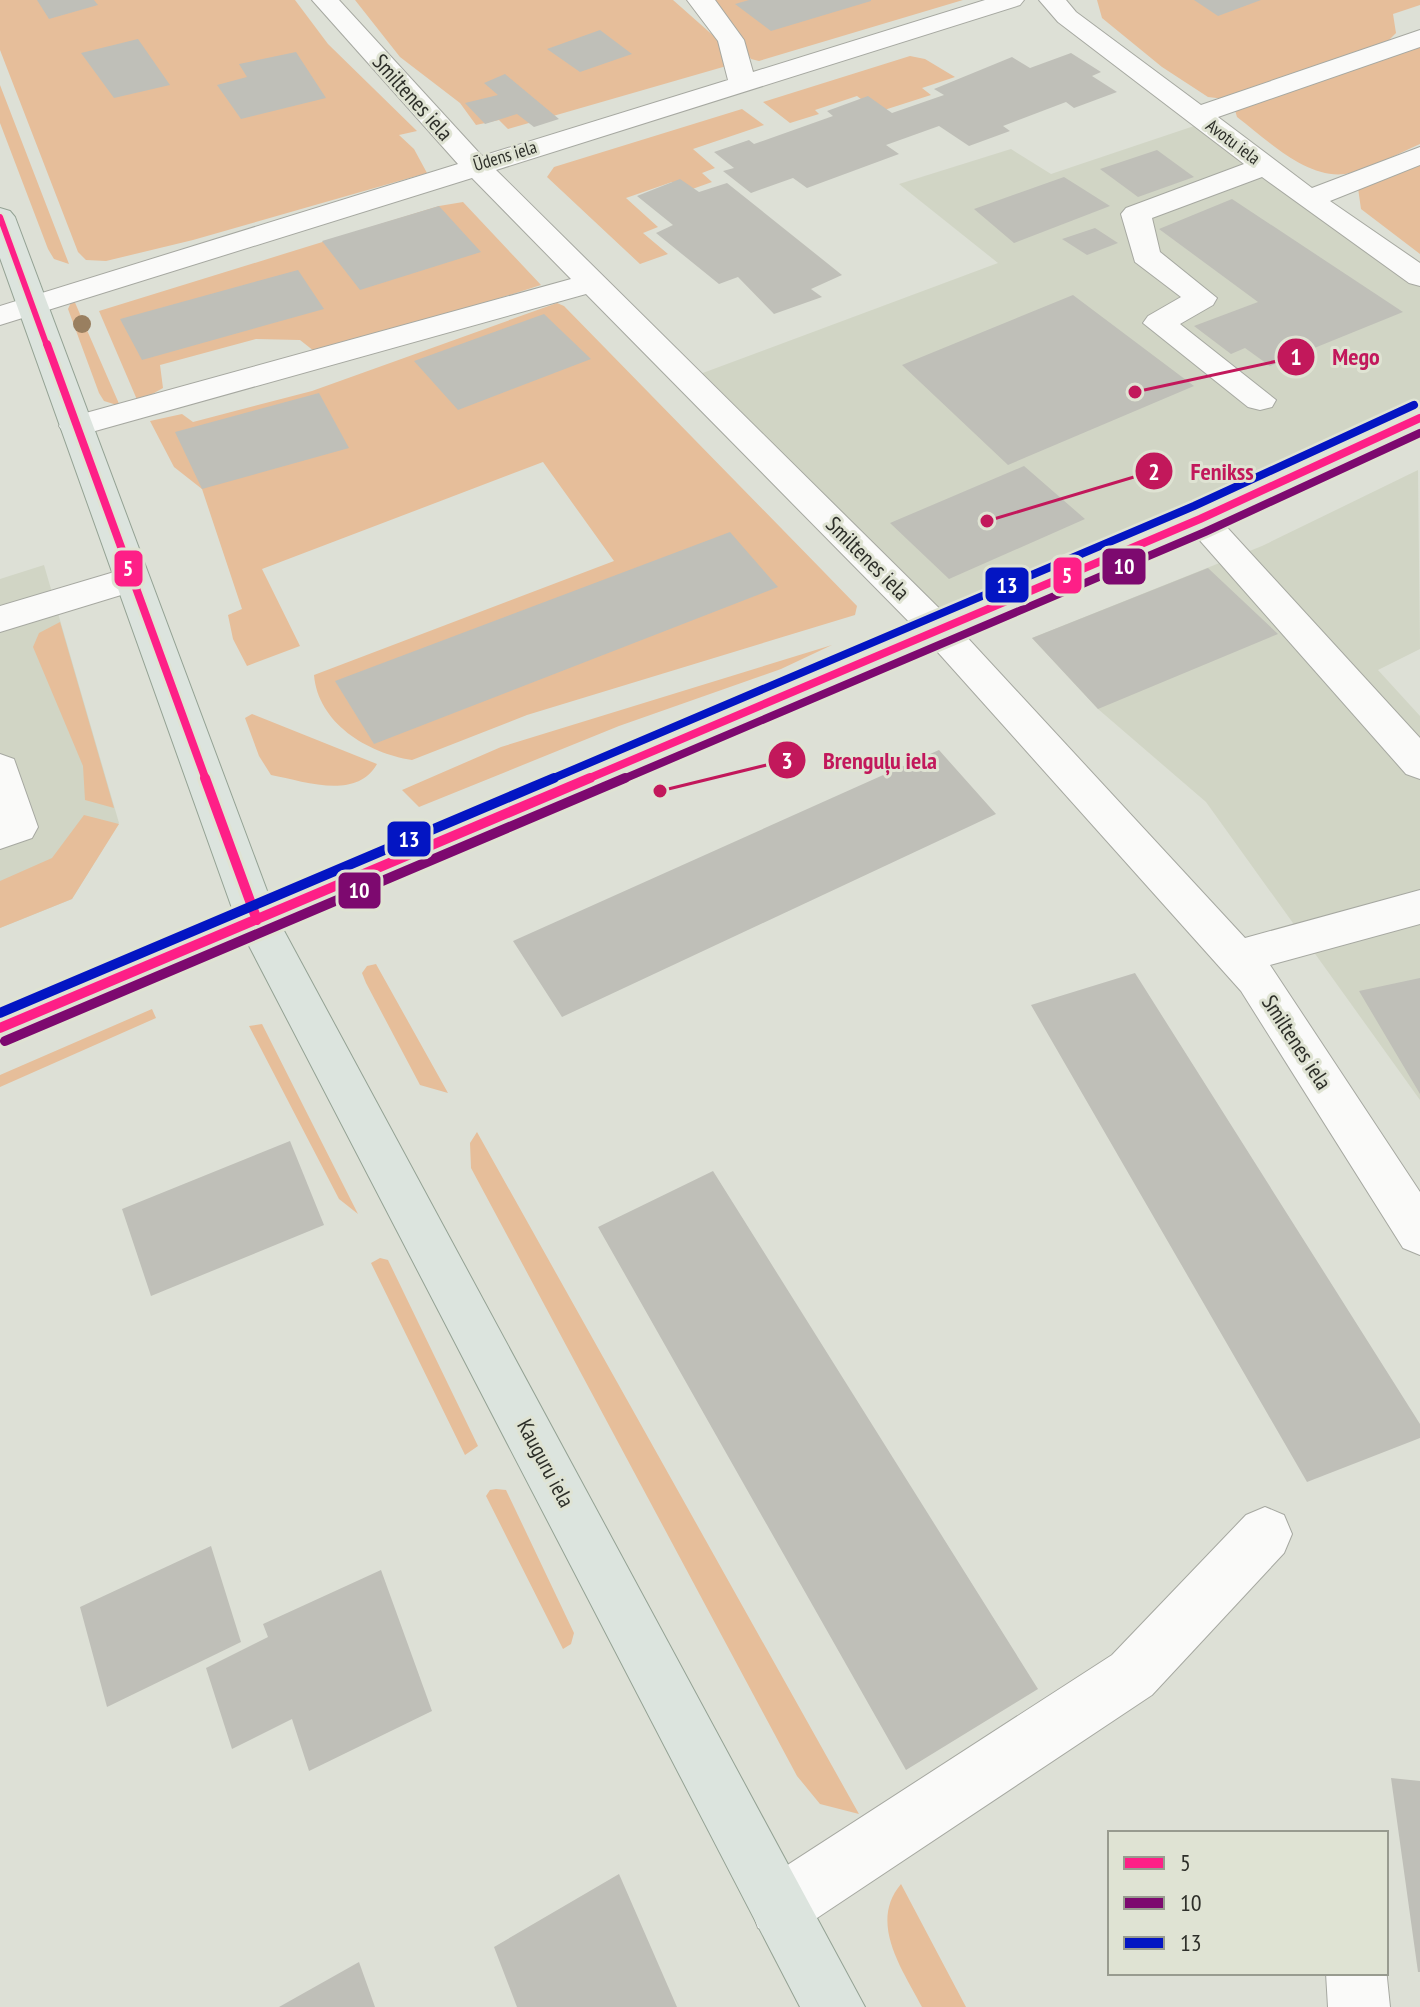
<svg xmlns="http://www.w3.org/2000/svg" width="1420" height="2007" font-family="'PT Sans Narrow',sans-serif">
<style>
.built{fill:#d1d5c5}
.green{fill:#e6be9a}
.building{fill:#bfbfb8}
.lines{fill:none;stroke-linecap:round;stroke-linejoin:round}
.minor-casing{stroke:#a6a8a1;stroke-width:2}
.major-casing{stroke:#94a294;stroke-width:2}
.minor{fill:#fafaf9;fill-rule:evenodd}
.major{fill:#dce4de;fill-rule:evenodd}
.bus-1-far2-casing{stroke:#dfe3d3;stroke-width:10}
.bus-1-far1-casing{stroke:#dfe3d3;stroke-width:13}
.bus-1-casing{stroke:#dfe3d3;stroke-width:16}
.bus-2-far1-casing{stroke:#dfe3d3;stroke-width:13}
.bus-2-casing{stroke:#dfe3d3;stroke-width:16}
.bus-3-far1-casing{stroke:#dfe3d3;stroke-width:13}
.bus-3-casing{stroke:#dfe3d3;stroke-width:16}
.bus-1-far2{stroke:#fe1f87;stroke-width:6}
.bus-1-far1{stroke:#fe1f87;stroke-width:8}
.bus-1{stroke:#fe1f87;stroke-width:10}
.bus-2-far1{stroke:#7d096f;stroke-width:8}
.bus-2{stroke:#7d096f;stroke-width:10}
.bus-3-far1{stroke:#0315c3;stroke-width:8}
.bus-3{stroke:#0315c3;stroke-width:10}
.tree{fill:#997f60}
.labels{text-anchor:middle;stroke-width:6;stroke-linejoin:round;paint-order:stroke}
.far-street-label{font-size:18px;fill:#2d2f29;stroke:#dfe3d3}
.street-label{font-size:22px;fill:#2d2f29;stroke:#dfe3d3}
.leader{fill:none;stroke:#c2185b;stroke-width:3}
.callout-dot{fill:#c2185b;stroke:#dfe3d3;stroke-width:3}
.mark-label{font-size:24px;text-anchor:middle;font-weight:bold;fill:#fff}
.callout-label{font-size:24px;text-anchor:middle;font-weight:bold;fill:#c2185b;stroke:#dfe3d3;stroke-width:6;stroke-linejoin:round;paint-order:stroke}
.line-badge{stroke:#dfe3d3;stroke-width:3}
.badge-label{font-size:22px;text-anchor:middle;font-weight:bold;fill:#fff}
</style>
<rect width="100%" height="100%" fill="#dde0d6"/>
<path class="built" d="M 1203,123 L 1420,284 L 1420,418 L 948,620 L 692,377 L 998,263 L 899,184 L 1011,149 L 1051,174 Z
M 1418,470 L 1420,649 L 1378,670 L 1420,716 L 1420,1100 L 1206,802 L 1098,709 L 1032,638 L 1262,546 Z
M 44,565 L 119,823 L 72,899 L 0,928 L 0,579 Z"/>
<path class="green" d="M 0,0 L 295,0 L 328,44 L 417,131 L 399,135 L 414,149 L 427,173 L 193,240 L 106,261 L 86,260 L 78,252 L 0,50 Z
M 355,0 L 673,0 L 716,38 L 730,65 L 508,129 L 499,120 L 476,125 L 460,103 L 400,57 Z
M 714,0 L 963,0 L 759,61 L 751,59 Z
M 1097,0 L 1420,0 L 1420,5 L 1393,14 L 1396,33 L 1388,41 L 1225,99 L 1208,97 L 1162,67 L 1102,18 Z
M 1420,45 L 1420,144 C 1397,154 1370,170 1345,174 C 1306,179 1266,139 1237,117 L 1235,110 Z
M 910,56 L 925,59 L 955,77 L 922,88 L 931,95 L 878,112 L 857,96 L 815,110 L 819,114 L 790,123 L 763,102 Z
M 0,85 L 69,264 L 54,259 L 48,249 L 0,123 Z
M 742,109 L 764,125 L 693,149 L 715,168 L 702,173 L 712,182 L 684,192 L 672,182 L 626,198 L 658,227 L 643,233 L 668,254 L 640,264 L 547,177 L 554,167 Z
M 1420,164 L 1420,254 L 1361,209 L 1358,188 Z
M 463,202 L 541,285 L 319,355 L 300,340 L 256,339 L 160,365 L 163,388 L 138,402 L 99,311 L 439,206 Z
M 73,298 L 120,406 L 104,401 L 99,393 L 68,309 Z
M 557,303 L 564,306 L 823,571 L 857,606 L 855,615 L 527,715 L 412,760 C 367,753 318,723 314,675 L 614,561 L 543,462 L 262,569 L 300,646 L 247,666 L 233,639 L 228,615 L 242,609 L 202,489 L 174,467 L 150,421 L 182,414 L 193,422 L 312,391 Z
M 60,622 L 114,808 L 85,800 L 83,766 L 33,647 L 39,633 Z
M 832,645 L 781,669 L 619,726 L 419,807 L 402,790 L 501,747 Z
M 252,714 L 377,764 C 356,801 304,781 271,775 L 259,756 L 245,718 Z
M 84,815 L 119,824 L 72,899 L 0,928 L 0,881 L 52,858 Z
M 376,964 L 448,1093 L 420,1085 L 366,983 L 362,973 L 367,966 Z
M 152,1009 L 156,1018 L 0,1087 L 0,1075 Z
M 262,1024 L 358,1214 L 339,1199 L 249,1026 Z
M 477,1132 L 859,1814 L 820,1804 L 797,1776 L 471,1168 L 470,1143 Z
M 380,1258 L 388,1260 L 478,1446 L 465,1455 L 371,1263 Z
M 496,1489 L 506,1490 L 574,1633 L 571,1644 L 563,1649 L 486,1496 L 490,1490 Z
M 901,1884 L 966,2007 L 922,2007 C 903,1970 868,1923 901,1884 Z"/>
<path class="building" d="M 37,0 L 94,0 L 98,5 L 49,19 Z
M 749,0 L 871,0 L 871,1 L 771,31 L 735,4 Z
M 1194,0 L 1261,0 L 1218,16 Z
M 600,30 L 632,54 L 580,72 L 547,49 Z
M 138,39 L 170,85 L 114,98 L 81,53 Z
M 296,52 L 326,98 L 241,119 L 217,85 L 247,77 L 239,64 Z
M 1071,53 L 1101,72 L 1092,76 L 1117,92 L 1074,108 L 1066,102 L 1003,126 L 1010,131 L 969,146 L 939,126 L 886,145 L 899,154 L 807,188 L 793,178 L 751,193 L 723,171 L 734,168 L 714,152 L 749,140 L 754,144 L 833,116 L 827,111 L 868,96 L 892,113 L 944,95 L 934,89 L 1012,57 L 1030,68 Z
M 505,74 L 559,119 L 534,127 L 517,114 L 485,124 L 465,103 L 498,95 L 484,83 Z
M 1157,150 L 1194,177 L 1138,197 L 1100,169 Z
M 1064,177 L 1110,206 L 1014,243 L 974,209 Z
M 680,179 L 699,192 L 727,183 L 842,275 L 811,289 L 822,297 L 774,314 L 738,277 L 719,284 L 656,233 L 673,225 L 637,196 Z
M 1232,199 L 1403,312 L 1270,366 L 1245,348 L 1231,354 L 1194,326 L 1258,302 L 1159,229 Z
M 439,206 L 481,252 L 360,290 L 322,241 Z
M 1095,228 L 1118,243 L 1087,255 L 1062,239 Z
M 298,270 L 324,309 L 142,360 L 120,319 Z
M 1073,295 L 1194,386 L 1008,465 L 902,365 Z
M 544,314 L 591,359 L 458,410 L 414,361 Z
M 319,393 L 349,448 L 202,489 L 175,432 Z
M 1024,466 L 1085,519 L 949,579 L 890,523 Z
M 730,532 L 778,587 L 374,744 L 335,681 Z
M 1208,568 L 1278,634 L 1098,709 L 1032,638 Z
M 939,750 L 996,814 L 562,1017 L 513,941 Z
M 1135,973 L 1420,1424 L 1420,1438 L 1307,1482 L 1031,1005 Z
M 1420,978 L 1420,1094 L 1359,991 Z
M 290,1141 L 324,1225 L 151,1296 L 122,1209 Z
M 713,1171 L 1038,1689 L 906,1770 L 598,1227 Z
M 211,1546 L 241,1642 L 107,1707 L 80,1607 Z
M 381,1570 L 432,1711 L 309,1771 L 292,1719 L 232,1749 L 206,1668 L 268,1637 L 263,1624 Z
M 1391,1778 L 1420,1781 L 1420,1972 L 1418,1972 Z
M 619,1874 L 677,2007 L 517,2007 L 494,1947 Z
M 359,1962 L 375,2007 L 279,2007 Z"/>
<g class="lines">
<defs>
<path id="minor" d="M 312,0 L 339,0 L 482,156 L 728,80 L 718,41 L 687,0 L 715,0 L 744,40 L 753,72 L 985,0 L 1024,0 L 1020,5 L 496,170 L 952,621 L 1245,938 L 1420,890 L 1420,924 L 1270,965 L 1420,1192 L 1420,1255 L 1403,1248 L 1241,991 L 926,639 L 586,294 L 88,433 L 76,436 L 64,433 L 59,426 L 64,419 L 571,279 L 472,178 L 0,325 L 0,306 L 458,164 Z
M 1039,0 L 1066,0 L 1076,12 L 1201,105 L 1420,30 L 1420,47 L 1218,117 L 1312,188 L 1420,147 L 1420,165 L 1330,201 L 1420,263 L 1420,286 L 1409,283 L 1262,177 L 1152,218 L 1160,252 L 1217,298 L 1213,305 L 1180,324 L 1276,400 L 1272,407 L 1260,410 L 1248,407 L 1143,323 L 1148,316 L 1181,297 L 1135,262 L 1121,214 L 1126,208 L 1244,164 L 1058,22 Z
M 1200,508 L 1212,511 L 1420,738 L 1420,779 L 1406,774 L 1188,527 L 1183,519 L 1188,511 Z
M 131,567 L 144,570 L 149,579 L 144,588 L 0,632 L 0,606 Z
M 0,754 L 14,759 L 38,827 L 32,838 L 0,849 Z
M 1265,1507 L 1284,1515 L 1292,1534 L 1284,1553 L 1152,1695 L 802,1928 L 780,1936 L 758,1928 L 750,1906 L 758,1884 L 1112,1655 L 1246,1515 Z
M 1386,1968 L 1390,2007 L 1328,2007 L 1326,1973 L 1386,1973 Z"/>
<path id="major" d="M 0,208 L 10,211 L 15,217 L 269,896 L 1188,511 L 1420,408 L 1420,431 L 1212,527 L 282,927 L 865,2007 L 800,2007 L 247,942 L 0,1046 L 0,1008 L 233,911 L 0,258 Z"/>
</defs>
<use href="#minor" class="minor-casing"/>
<use href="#major" class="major-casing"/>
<use href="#minor" class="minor"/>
<use href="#major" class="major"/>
<defs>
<path id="bus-1-far2" d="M 0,217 L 47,346"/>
<path id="bus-1-far1" d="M 47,344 L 206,780
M 585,780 L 1200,519 L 1420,418"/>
<path id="bus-1" d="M 205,778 L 257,920
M 0,1028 L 590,778"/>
<path id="bus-2-far1" d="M 621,780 L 1205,532 L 1420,433"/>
<path id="bus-2" d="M 5,1041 L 625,778"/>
<path id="bus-3-far1" d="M 549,780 L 1194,506 L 1414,405"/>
<path id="bus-3" d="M 0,1013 L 554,778"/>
</defs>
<use href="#bus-1-far2" class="bus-1-far2-casing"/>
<use href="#bus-1-far1" class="bus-1-far1-casing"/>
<use href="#bus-1" class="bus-1-casing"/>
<use href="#bus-2-far1" class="bus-2-far1-casing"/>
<use href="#bus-2" class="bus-2-casing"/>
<use href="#bus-3-far1" class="bus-3-far1-casing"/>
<use href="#bus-3" class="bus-3-casing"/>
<use href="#bus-1-far2" class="bus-1-far2"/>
<use href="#bus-1-far1" class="bus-1-far1"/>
<use href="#bus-1" class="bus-1"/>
<use href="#bus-2-far1" class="bus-2-far1"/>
<use href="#bus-2" class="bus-2"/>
<use href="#bus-3-far1" class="bus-3-far1"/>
<use href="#bus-3" class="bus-3"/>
</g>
<circle class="tree" cx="82" cy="324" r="9"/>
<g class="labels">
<g class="far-street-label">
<text transform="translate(1233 142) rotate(37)" y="6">Avotu iela</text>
<text transform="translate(505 156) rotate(-17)" y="6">Ūdens iela</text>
</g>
<g class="street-label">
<text transform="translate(413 97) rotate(48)" y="8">Smiltenes iela</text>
<text transform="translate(868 558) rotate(45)" y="8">Smiltenes iela</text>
<text transform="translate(1297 1042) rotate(57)" y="8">Smiltenes iela</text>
<text transform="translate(546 1463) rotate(62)" y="8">Kauguru iela</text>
</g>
</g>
<path class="leader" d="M1135 392L1296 357M987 521L1154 471M660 791L787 760"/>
<g class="callout-dot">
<circle cx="1135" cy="392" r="8"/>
<circle cx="987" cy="521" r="8"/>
<circle cx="660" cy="791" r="8"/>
<circle cx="1296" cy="357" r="20"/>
<circle cx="1154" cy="471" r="20"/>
<circle cx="787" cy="760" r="20"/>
</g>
<g class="mark-label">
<text x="1296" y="365">1</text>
<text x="1154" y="480">2</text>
<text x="787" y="769">3</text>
</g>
<g class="callout-label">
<text x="1356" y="365">Mego</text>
<text x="1222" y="480">Fenikss</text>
<text x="880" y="769">Brenguļu iela</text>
</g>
<g class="line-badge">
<rect x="1101" y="547" width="46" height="39" rx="8" fill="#7d096f"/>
<rect x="113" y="549" width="31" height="39" rx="8" fill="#fe1f87"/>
<rect x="1052" y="556" width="31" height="39" rx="8" fill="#fe1f87"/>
<rect x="984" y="566" width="46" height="38" rx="8" fill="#0315c3"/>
<rect x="386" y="820" width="46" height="38" rx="8" fill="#0315c3"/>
<rect x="337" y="871" width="45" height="39" rx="8" fill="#7d096f"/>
</g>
<g class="badge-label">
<text x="1124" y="574">10</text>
<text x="128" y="576">5</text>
<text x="1067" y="583">5</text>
<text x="1007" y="593">13</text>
<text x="409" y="847">13</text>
<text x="359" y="898">10</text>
</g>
<rect x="1108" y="1831" width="280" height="144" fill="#dfe3d3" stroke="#989b8f" stroke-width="2"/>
<rect x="1124" y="1857" width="40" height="12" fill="#fe1f87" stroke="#989b8f" stroke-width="2"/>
<text x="1180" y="1871" font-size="24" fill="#2d2f29">5</text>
<rect x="1124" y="1897" width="40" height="12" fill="#7d096f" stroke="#989b8f" stroke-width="2"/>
<text x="1180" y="1911" font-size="24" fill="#2d2f29">10</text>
<rect x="1124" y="1937" width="40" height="12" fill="#0315c3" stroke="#989b8f" stroke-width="2"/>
<text x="1180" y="1951" font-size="24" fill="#2d2f29">13</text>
</svg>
